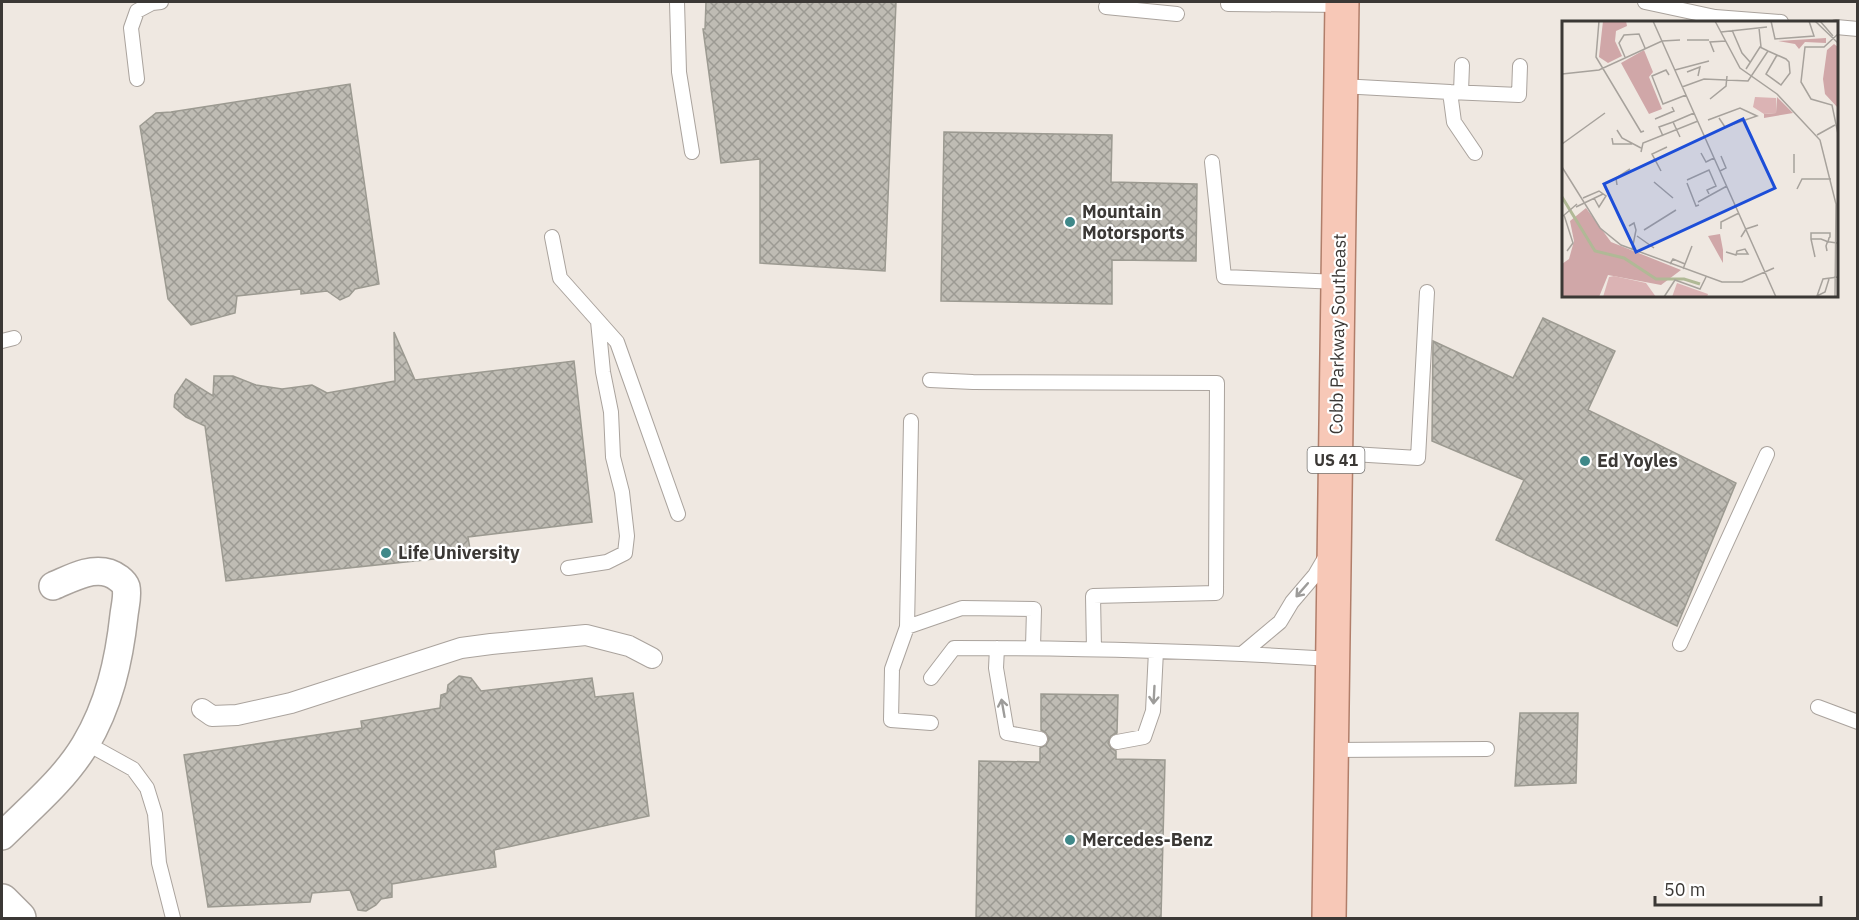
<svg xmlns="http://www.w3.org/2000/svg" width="1859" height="920" font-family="'IBM Plex Sans',sans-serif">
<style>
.building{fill:url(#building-cross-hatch);stroke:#9c9a91;stroke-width:1.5}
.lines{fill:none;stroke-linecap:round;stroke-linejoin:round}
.service-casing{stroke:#aaa39d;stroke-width:16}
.pedestrian-casing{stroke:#aaa39d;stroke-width:22}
.minor-casing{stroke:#aaa39d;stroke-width:30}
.tertiary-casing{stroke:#aaa39d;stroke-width:36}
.primary-casing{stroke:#b17e6a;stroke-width:36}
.service{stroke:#fff;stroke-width:14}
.pedestrian{stroke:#fff;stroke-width:20}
.minor{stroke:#fff;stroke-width:27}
.tertiary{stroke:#fff;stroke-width:33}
.primary{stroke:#f7c8b7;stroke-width:33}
.oneway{stroke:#9d9c9a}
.poi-dot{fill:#3f8889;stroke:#fff;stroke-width:2}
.labels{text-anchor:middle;stroke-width:4.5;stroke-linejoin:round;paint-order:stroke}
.shield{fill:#fff;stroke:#767472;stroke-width:1.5}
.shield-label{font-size:16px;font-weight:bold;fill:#3b3835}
.poi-label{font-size:18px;font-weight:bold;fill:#3b3835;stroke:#fff;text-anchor:start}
.street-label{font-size:18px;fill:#3b3835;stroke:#fff}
.inset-river{fill:none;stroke:#b0b996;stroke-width:3}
.inset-road{fill:none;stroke:#a7a29c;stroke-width:1.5}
.view{fill:#1d4ed8;fill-opacity:0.15;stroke:#1d4ed8;stroke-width:3}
.inset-edge{fill:none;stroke:#3b3835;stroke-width:3}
</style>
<defs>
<pattern id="building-cross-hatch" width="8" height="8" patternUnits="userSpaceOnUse" patternTransform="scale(1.5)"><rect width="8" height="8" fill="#bfbcb4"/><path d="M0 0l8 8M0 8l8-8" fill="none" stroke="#9c9a93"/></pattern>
</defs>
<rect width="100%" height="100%" fill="#efe8e1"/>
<path class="building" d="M 706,2 L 896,2 L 885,271 L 760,263 L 760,159 L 721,163 L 703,29 L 705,29 Z
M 350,84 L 379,284 L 355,289 L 349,296 L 340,300 L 327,291 L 301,294 L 301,289 L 237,296 L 235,313 L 191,325 L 168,299 L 140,126 L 156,113 L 171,112 Z
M 944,132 L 1112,135 L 1111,182 L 1197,184 L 1196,261 L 1112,260 L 1112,304 L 941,301 Z
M 1543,318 L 1615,351 L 1588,410 L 1736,483 L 1677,626 L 1496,540 L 1524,480 L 1432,441 L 1433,341 L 1513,378 Z
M 394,332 L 415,380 L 574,361 L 592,522 L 468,537 L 471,555 L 226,581 L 205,426 L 186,417 L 174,407 L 175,395 L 186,379 L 213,396 L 214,376 L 233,376 L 256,385 L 282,389 L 312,385 L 327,393 L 395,381 Z
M 459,676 L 471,678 L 481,691 L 592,678 L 595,697 L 633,693 L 649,816 L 494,850 L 496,867 L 392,884 L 392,897 L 381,899 L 376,905 L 366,911 L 358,910 L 350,890 L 312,893 L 310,902 L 208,907 L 184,755 L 362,728 L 361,721 L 440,708 L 441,695 L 447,693 L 448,685 Z
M 1041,694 L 1118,695 L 1117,733 L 1111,736 L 1108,743 L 1111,748 L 1116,751 L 1116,759 L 1165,760 L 1161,918 L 976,918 L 979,761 L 1040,762 L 1040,748 L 1046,745 L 1049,740 L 1046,733 L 1041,730 Z
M 1520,713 L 1578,713 L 1576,783 L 1515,786 Z"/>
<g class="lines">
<defs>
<path id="service" d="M 677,2 L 679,72 L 692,152
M 1645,2 L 1715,17 L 1781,22
M 1228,4 L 1342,5
M 1106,7 L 1177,14
M 1836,27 L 1858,29
M 137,79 L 131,28 L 137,11 L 152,3 L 161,2
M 1341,86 L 1450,92 L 1454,122 L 1475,153
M 1450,92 L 1519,95 L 1520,66
M 1461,92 L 1462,65
M 1212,162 L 1224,277 L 1338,282
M 552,237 L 560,278 L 617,342 L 678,514
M 2,341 L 14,338
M 930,380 L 973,382 L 1217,383 L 1216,593 L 1093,596 L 1094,649
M 911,421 L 907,627 L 892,669 L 891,720 L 931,723
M 1336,453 L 1418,458 L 1427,292
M 568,568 L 607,562 L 625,553 L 627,536 L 622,492 L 613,457 L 611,412 L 603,372 L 598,321
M 907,627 L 962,608 L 1034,609 L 1033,647
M 1680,644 L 1767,454
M 997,648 L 996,668 L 1007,733 L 1040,739
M 1243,653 L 1280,622 L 1292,602 L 1315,575 L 1326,556
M 931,678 L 954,648 C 1080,648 1206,651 1332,659
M 1818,707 L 1858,722
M 1117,742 L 1144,737 L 1153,711 L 1156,651
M 86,743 L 133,769 L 147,788 L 155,814 L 159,863 L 173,918
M 1332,750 L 1487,749"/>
<path id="pedestrian" d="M 202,709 L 212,716 L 237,715 L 291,703 L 461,648 L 491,644 L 586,635 L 629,646 L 652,658"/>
<path id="minor" d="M 2,836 C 31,807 64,780 85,745 C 109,705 119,661 124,615 C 125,606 128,596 126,587 C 124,581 115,575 109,573 C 90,567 70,579 53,586"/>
<path id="tertiary" d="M 2,901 L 19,918"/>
<path id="primary" d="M 1329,918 L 1342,2"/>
</defs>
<use href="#service" class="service-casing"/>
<use href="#pedestrian" class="pedestrian-casing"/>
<use href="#minor" class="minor-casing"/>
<use href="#tertiary" class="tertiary-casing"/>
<use href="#primary" class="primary-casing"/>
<use href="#service" class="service"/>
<use href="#pedestrian" class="pedestrian"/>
<use href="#minor" class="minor"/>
<use href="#tertiary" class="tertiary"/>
<use href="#primary" class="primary"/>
</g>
<defs><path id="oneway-shaft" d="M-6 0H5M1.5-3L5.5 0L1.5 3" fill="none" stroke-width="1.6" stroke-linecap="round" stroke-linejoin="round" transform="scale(1.5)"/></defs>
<g class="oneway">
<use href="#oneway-shaft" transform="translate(1302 590) rotate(131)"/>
<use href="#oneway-shaft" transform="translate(1154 695) rotate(93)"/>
<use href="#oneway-shaft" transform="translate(1003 708) rotate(-100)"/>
</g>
<g class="poi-dot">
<circle cx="1070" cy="222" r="6"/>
<circle cx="1585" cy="461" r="6"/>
<circle cx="386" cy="553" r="6"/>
<circle cx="1070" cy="840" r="6"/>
</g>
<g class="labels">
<rect class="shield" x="1307.5" y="447" width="57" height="26" rx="4.5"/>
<g class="shield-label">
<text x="1336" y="466">US 41</text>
</g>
<g class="poi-label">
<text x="1082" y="218">Mountain<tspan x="1082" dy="21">Motorsports</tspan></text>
<text x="1597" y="467">Ed Yoyles</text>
<text x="398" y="559">Life University</text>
<text x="1082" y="846">Mercedes-Benz</text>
</g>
<g class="street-label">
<text transform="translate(1338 334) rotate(-89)" y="6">Cobb Parkway Southeast</text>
</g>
</g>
<g transform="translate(1562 21)">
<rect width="276" height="276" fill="#efe8e1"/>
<path d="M 41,0 L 64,0 L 65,5 L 54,10 L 53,20 L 60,35 L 46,42 L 37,36 ZM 264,17 L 264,22 L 243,21 L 237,28 L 233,23 L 216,20 ZM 272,23 L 276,26 L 276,87 L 263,73 L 261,58 L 265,29 ZM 82,29 L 91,51 L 87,56 L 100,88 L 87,93 L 59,42 ZM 215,76 L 231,92 L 202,97 L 202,93 L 214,92 ZM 24,187 L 49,221 L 119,249 L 99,264 L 46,254 L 37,276 L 0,276 L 0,243 L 7,238 L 12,220 L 8,200 ZM 158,213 L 161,229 L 161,242 L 146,215 Z" fill="#d0a7a8"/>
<path d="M 193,76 L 214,77 L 214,92 L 202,93 L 191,86 Z" fill="#dbb3b4"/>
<path d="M 52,255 L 84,262 L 94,276 L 41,276 L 47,256 ZM 115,262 L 146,273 L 145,276 L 110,276 Z" fill="#dbb3b4"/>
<path class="inset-river" d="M 0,176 L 33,230 L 62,237 L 94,258 L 122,258 L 138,263"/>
<path class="inset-road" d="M 37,0 L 34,36 L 79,111 L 82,110M 91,0 L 214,276M 153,0 L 178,47 L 215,73 L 258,119 L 274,183 L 273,276M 209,0 L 213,18 L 252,15 L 247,0M 253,0 L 276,22M 258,0 L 271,15M 197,7 L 199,26M 170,9 L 180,32 L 188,41M 159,11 L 205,6M 276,13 L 262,26 L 243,26 L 239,61 L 249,78 L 270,84 L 276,113M 125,19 L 147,19M 152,31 L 148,21 L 164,20M 63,36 L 57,22 L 62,14 L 77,13 L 83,27M 184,48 L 198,26 L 206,30M 113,49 L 147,40M 125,51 L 138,46 L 136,55M 0,53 L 37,49 L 100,20 L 118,19M 107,54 L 104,49 L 90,55 L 101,83 L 124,74M 120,66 L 142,58 L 186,60 L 206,30 L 224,38 L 227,41 L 228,52 L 219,64 L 204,53 L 215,34M 148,78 L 164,65 L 165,55M 93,98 L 112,90 L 110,86M 146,99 L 178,87 L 195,95 L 163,106 L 157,97M 111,101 L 132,92M 55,109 L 60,117 L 79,127M 255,114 L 273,104M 101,115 L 97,106 L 111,101 L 118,116M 50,117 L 51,123 L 70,123M 0,123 L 43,92M 79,131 L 81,122 L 136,100M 139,132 L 144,141 L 152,137M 232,133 L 232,152M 0,146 L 38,207 L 59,224 L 160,261 L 180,261 L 212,247M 99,150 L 90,133 L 105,126M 158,150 L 164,147 L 159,135M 125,159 L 147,149 L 154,165 L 145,169 L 147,173M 92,161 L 111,177M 125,162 L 134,185 L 137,184M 55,164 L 54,157 L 68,148M 235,168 L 240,158 L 269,158M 21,177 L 37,170 L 44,175 L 37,186 L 32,177M 136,181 L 165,165M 14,186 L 41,173M 2,194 L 11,222 L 5,230M 1,195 L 15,183M 67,205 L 72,202 L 74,209 L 70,229M 159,208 L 159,201 L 177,192M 82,209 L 114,189M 75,215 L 92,227M 179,216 L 184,208 L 196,204M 249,218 L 253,236M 265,230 L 264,225 L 265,222 L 266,221 L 267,217 L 268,216 L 268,212 L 249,212 L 249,218 L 259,218 L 264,220 L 266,221 L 268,221 L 275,222M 164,231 L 174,234 L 175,230 L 183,228 L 186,233 L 175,233M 108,243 L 111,238 L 123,243 L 121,248M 123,243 L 130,225M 267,258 L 263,271 L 255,275 L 261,258 L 276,256M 102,276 L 113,259 L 138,268 L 144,256"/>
<path class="view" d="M 181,98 L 213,167 L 74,231 L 42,163 Z"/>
<rect width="276" height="276" class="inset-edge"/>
</g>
<rect width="1859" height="920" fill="none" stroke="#3b3835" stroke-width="6"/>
<path d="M1655 896v9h166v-9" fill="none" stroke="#3b3835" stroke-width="3"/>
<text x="1664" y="896" font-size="18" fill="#3b3835" stroke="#ffffff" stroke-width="4.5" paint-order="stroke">50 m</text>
</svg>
